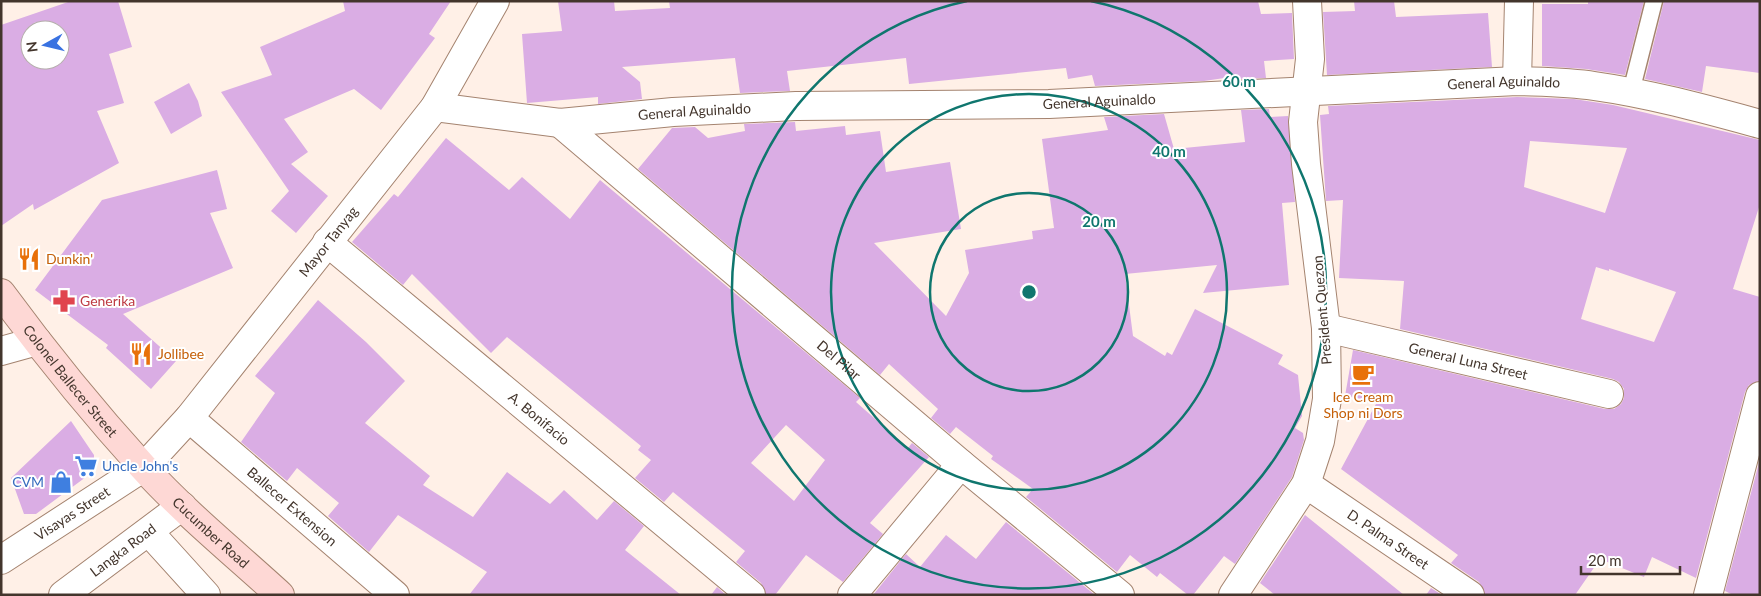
<svg xmlns="http://www.w3.org/2000/svg" width="1761" height="596" font-family="Lato,sans-serif">
<style>
.building{fill:#daade4;fill-rule:evenodd}
.lines{fill:none;stroke-linecap:round;stroke-linejoin:round}
.service-casing{stroke:#a4836f;stroke-width:19}
.minor-casing{stroke:#a4836f;stroke-width:30}
.tertiary-casing{stroke:#a4836f;stroke-width:30}
.secondary-casing{stroke:#a4836f;stroke-width:30}
.service{stroke:#fff;stroke-width:16}
.minor{stroke:#fff;stroke-width:28}
.tertiary{stroke:#fff;stroke-width:28}
.secondary{stroke:#fed8d5;stroke-width:28}
.ring{fill:none;stroke:#0f766e;stroke-width:2.5}
.labels{text-anchor:middle;stroke-width:4;stroke-linejoin:round;paint-order:stroke}
.street-label{font-size:14px;fill:#43352c;stroke:#fff}
.food-label{font-size:14px;fill:#c56008;stroke:#fff;text-anchor:start}
.health-label{font-size:14px;fill:#be3a42;stroke:#fff;text-anchor:start}
.shop-label{font-size:14px;fill:#366cbe;stroke:#fff;text-anchor:start}
.centre{fill:#0f766e;stroke:#fff;stroke-width:2.5}
.ring-label{font-size:15px;text-anchor:middle;font-weight:bold;fill:#0f766e;stroke:#fff;stroke-width:4;stroke-linejoin:round;paint-order:stroke}
</style>
<rect width="100%" height="100%" fill="#fff0e7"/>
<path class="building" d="M 71,1 L 118,1 L 132,47 L 109,54 L 124,103 L 97,111 L 119,163 L 34,210 L 33,204 L 1,226 L 1,25 ZM 30,30 L 60,30 L 60,60 L 30,60 Z
M 343,1 L 451,1 L 429,34 L 435,38 L 381,110 L 354,89 L 284,119 L 308,152 L 291,164 L 328,196 L 296,233 L 271,211 L 289,191 L 221,92 L 272,75 L 260,47 L 345,11 Z
M 558,1 L 614,1 L 615,11 L 670,8 L 669,1 L 1258,1 L 1261,14 L 1292,13 L 1294,59 L 1264,61 L 1266,78 L 1238,79 L 1238,76 L 1204,81 L 1095,86 L 1092,75 L 1068,79 L 1066,68 L 909,84 L 906,58 L 787,71 L 790,91 L 740,93 L 735,58 L 622,67 L 640,82 L 642,99 L 598,104 L 598,97 L 527,103 L 522,34 L 562,31 Z
M 1354,1 L 1394,1 L 1396,17 L 1488,13 L 1492,67 L 1327,75 L 1323,12 L 1355,11 Z
M 1588,1 L 1644,1 L 1625,75 L 1586,69 L 1542,66 L 1542,4 L 1588,4 Z
M 1664,1 L 1760,1 L 1760,73 L 1706,66 L 1702,92 L 1645,79 Z
M 189,83 L 198,101 L 202,116 L 171,134 L 154,102 Z
M 1517,97 L 1574,99 L 1613,105 L 1760,140 L 1760,204 L 1733,289 L 1760,297 L 1760,381 L 1749,385 L 1745,392 L 1696,578 L 1652,557 L 1644,577 L 1600,559 L 1575,595 L 1485,595 L 1479,582 L 1451,563 L 1458,555 L 1341,469 L 1377,402 L 1345,396 L 1353,350 L 1605,409 L 1614,409 L 1621,404 L 1624,398 L 1624,389 L 1619,382 L 1613,379 L 1400,329 L 1404,281 L 1339,278 L 1343,200 L 1326,201 L 1320,115 L 1329,114 L 1328,106 ZM 1530,141 L 1627,148 L 1605,213 L 1524,187 ZM 1596,267 L 1609,271 L 1609,269 L 1676,292 L 1654,342 L 1581,319 Z
M 1269,109 L 1270,117 L 1288,116 L 1295,202 L 1282,203 L 1289,285 L 1203,293 L 1217,265 L 1125,274 L 1133,336 L 1165,356 L 1167,352 L 1172,355 L 1195,309 L 1283,355 L 1278,364 L 1298,375 L 1302,416 L 1295,428 L 1303,433 L 1304,440 L 1292,477 L 1235,564 L 1224,556 L 1193,595 L 1188,595 L 1160,573 L 1157,577 L 1130,555 L 1117,572 L 1026,497 L 1033,489 L 991,459 L 993,456 L 956,427 L 950,434 L 931,418 L 938,409 L 889,364 L 880,375 L 638,169 L 672,128 L 695,127 L 708,138 L 745,131 L 744,124 L 795,122 L 796,131 L 845,126 L 846,135 L 880,131 L 886,172 L 950,162 L 961,229 L 874,243 L 946,316 L 969,273 L 965,250 L 1033,239 L 1032,231 L 1054,228 L 1042,139 L 1108,130 L 1104,117 L 1164,114 L 1174,149 L 1245,142 L 1241,110 Z
M 446,138 L 509,190 L 522,177 L 570,219 L 600,180 L 860,398 L 856,402 L 908,448 L 912,443 L 929,457 L 870,523 L 883,534 L 843,582 L 806,555 L 775,595 L 766,595 L 761,583 L 736,562 L 745,551 L 673,492 L 664,502 L 635,478 L 651,460 L 638,450 L 641,446 L 507,337 L 491,353 L 412,274 L 403,285 L 352,242 L 394,194 L 398,197 ZM 786,425 L 825,460 L 794,501 L 751,463 Z
M 217,170 L 227,209 L 210,213 L 233,268 L 123,314 L 176,361 L 151,389 L 106,348 L 108,345 L 35,290 L 102,200 Z
M 318,300 L 366,342 L 405,381 L 365,423 L 430,476 L 423,485 L 473,517 L 507,472 L 550,504 L 564,490 L 597,520 L 614,501 L 644,526 L 625,550 L 681,595 L 469,595 L 487,572 L 398,515 L 369,552 L 328,516 L 339,503 L 297,468 L 287,481 L 241,442 L 275,393 L 255,376 Z
M 71,421 L 94,455 L 94,471 L 36,514 L 24,514 L 11,478 Z
M 1760,459 L 1760,595 L 1733,595 L 1725,591 Z
M 1305,515 L 1404,595 L 1275,595 L 1260,583 Z
M 1006,522 L 1095,595 L 873,595 L 906,554 L 920,567 L 946,535 L 976,559 Z
M 717,587 L 726,595 L 711,595 Z
M 1431,588 L 1442,595 L 1426,595 Z"/>
<g class="lines">
<defs>
<path id="service" d="M 1631,92 L 1654,1"/>
<g id="minor">
<path d="M 1517,81 L 1519,1"/>
<path id="s1" d="M 435,107 L 560,123 L 673,112 L 796,106 L 1049,104 L 1517,81 C 1543,82 1569,82 1594,86 C 1651,94 1705,109 1760,124"/>
<path id="s2" d="M 560,123 L 961,464 L 1120,595"/>
<path id="s3" d="M 327,242 L 751,595"/>
<path id="s4" d="M 1326,328 L 1609,394"/>
<path d="M 1,351 L 37,341"/>
<path id="s5" d="M 189,418 L 395,595"/>
<path id="s6" d="M 1306,484 L 1470,595"/>
<path d="M 149,532 L 206,595"/>
<path id="s7" d="M 1,560 L 144,467 L 189,418 L 435,107 L 495,1"/>
<path d="M 852,595 L 961,464"/>
<path d="M 1233,595 L 1306,484 L 1320,441 L 1327,399 L 1326,328 L 1306,164 L 1303,122 L 1310,59 L 1307,1"/>
<path d="M 1708,595 L 1760,396"/>
</g>
<g id="tertiary">
<path id="s8" d="M 63,595 L 182,506"/>
</g>
<g id="secondary">
<path id="s9" d="M 1,293 C 45,353 93,412 143,467 C 185,513 234,553 280,595"/>
</g>
</defs>
<use href="#service" class="service-casing"/>
<use href="#minor" class="minor-casing"/>
<use href="#tertiary" class="tertiary-casing"/>
<use href="#secondary" class="secondary-casing"/>
<use href="#service" class="service"/>
<use href="#minor" class="minor"/>
<use href="#tertiary" class="tertiary"/>
<use href="#secondary" class="secondary"/>
</g>
<g class="ring">
<circle cx="1029" cy="292" r="99"/>
<circle cx="1029" cy="292" r="198"/>
<path d="M1091 1A297 297 0 1 1 967 1"/>
</g>
<defs>
<symbol id="restaurant-bare" viewBox="-9 -9 18 18"><path d="M-5-6h1v4h1v-4h1v4h1v-4h1v5L-1.5 .5V6h-2V.5L-5-1ZM5-6V6H3V1.5H1.5Q1.5-4 5-6Z" fill="#e8710a" stroke="#fff" stroke-width="2.5" paint-order="stroke"/></symbol>
<symbol id="pharmacy-bare" viewBox="-9 -9 18 18"><path d="M-2-6h4v4h4v4h-4v4h-4v-4h-4v-4h4Z" fill="#e0444e" stroke="#fff" stroke-width="2.5" paint-order="stroke"/></symbol>
<symbol id="cafe-bare" viewBox="-9 -9 18 18"><path d="M-5.5-4.5H6V0H3Q3 3.5 0 3.5H-2.5Q-5.5 3.5-5.5 0ZM3-3.2v2h1.7v-2ZM-6 4.5H4V6H-6Z" fill="#e8710a" stroke="#fff" stroke-width="2.5" paint-order="stroke"/></symbol>
<symbol id="supermarket-bare" viewBox="-9 -9 18 18"><path d="M-6-5.5h2.5l.6 2H6L4.5 2H-2.5L-4.4-4H-6ZM-1.5 3.2a1.3 1.3 0 1 0 .1 0ZM3 3.2a1.3 1.3 0 1 0 .1 0Z" fill="#3f7fe0" stroke="#fff" stroke-width="2.5" paint-order="stroke"/></symbol>
<symbol id="shop-bare" viewBox="-9 -9 18 18"><path d="M-5-2.5h2.3a2.7 3.5 0 0 1 5.4 0H5L5.5 6h-11ZM-1.5-2.5h3a1.5 2.3 0 0 0-3 0Z" fill="#3f7fe0" stroke="#fff" stroke-width="2.5" paint-order="stroke"/></symbol>
</defs>
<g fill-rule="evenodd">
<use href="#restaurant-bare" x="13" y="243" width="32" height="32"/>
<use href="#pharmacy-bare" x="48" y="285" width="32" height="32"/>
<use href="#restaurant-bare" x="125" y="338" width="32" height="32"/>
<use href="#cafe-bare" x="1347" y="358" width="32" height="32"/>
<use href="#supermarket-bare" x="70" y="450" width="32" height="32"/>
<use href="#shop-bare" x="45" y="466" width="32" height="32"/>
</g>
<g class="labels">
<g class="street-label">
<text dy="5" stroke="none"><textPath href="#s1" startOffset="1071">General Aguinaldo</textPath></text>
<text dy="5" stroke="none"><textPath href="#s1" startOffset="666">General Aguinaldo</textPath></text>
<text dy="5" stroke="none"><textPath href="#s1" startOffset="261">General Aguinaldo</textPath></text>
<text dy="5" stroke="none"><textPath href="#s7" startOffset="462">Mayor Tanyag</textPath></text>
<text transform="translate(1322 310) rotate(-95)" y="5">President Quezon</text>
<text dy="5" stroke="none"><textPath href="#s2" startOffset="366">Del Pilar</textPath></text>
<text dy="5" stroke="none"><textPath href="#s4" startOffset="146">General Luna Street</textPath></text>
<text dy="5" stroke="none"><textPath href="#s9" startOffset="112">Colonel Ballecer Street</textPath></text>
<text dy="5" stroke="none"><textPath href="#s3" startOffset="276">A. Bonifacio</textPath></text>
<text dy="5" stroke="none"><textPath href="#s5" startOffset="136">Ballecer Extension</textPath></text>
<text dy="5" stroke="none"><textPath href="#s7" startOffset="85">Visayas Street</textPath></text>
<text dy="5" stroke="none"><textPath href="#s9" startOffset="319">Cucumber Road</textPath></text>
<text dy="5" stroke="none"><textPath href="#s6" startOffset="99">D. Palma Street</textPath></text>
<text dy="5" stroke="none"><textPath href="#s8" startOffset="75">Langka Road</textPath></text>
</g>
<g class="food-label">
<text x="46" y="264">Dunkin'</text>
<text x="158" y="359">Jollibee</text>
<text x="1363" y="402" text-anchor="middle">Ice Cream<tspan x="1363" dy="16">Shop ni Dors</tspan></text>
</g>
<g class="health-label">
<text x="80" y="306">Generika</text>
</g>
<g class="shop-label">
<text x="102" y="471">Uncle John's</text>
<text x="44" y="487" text-anchor="end">CVM</text>
</g>
</g>
<circle cx="1029" cy="292" r="8" class="centre"/>
<g class="ring-label">
<text x="1239" y="87">60 m</text>
<text x="1169" y="157">40 m</text>
<text x="1099" y="227">20 m</text>
</g>
<rect width="1761" height="596" fill="none" stroke="#43352c" stroke-width="5"/>
<g transform="translate(45 45) rotate(262)"><circle r="24" fill="#ffffff" stroke="#b4aeab"/>
<path d="M0-4L9 19L0 12L-9 19Z" fill="#3972e1"/>
<text y="-8" font-size="14" font-weight="bold" text-anchor="middle" fill="#43352c">N</text>
</g>
<path d="M1581 566v8h99v-8" fill="none" stroke="#43352c" stroke-width="2.5"/>
<text x="1588" y="566" font-size="15" fill="#43352c" stroke="#ffffff" stroke-width="4" paint-order="stroke">20 m</text>
</svg>
